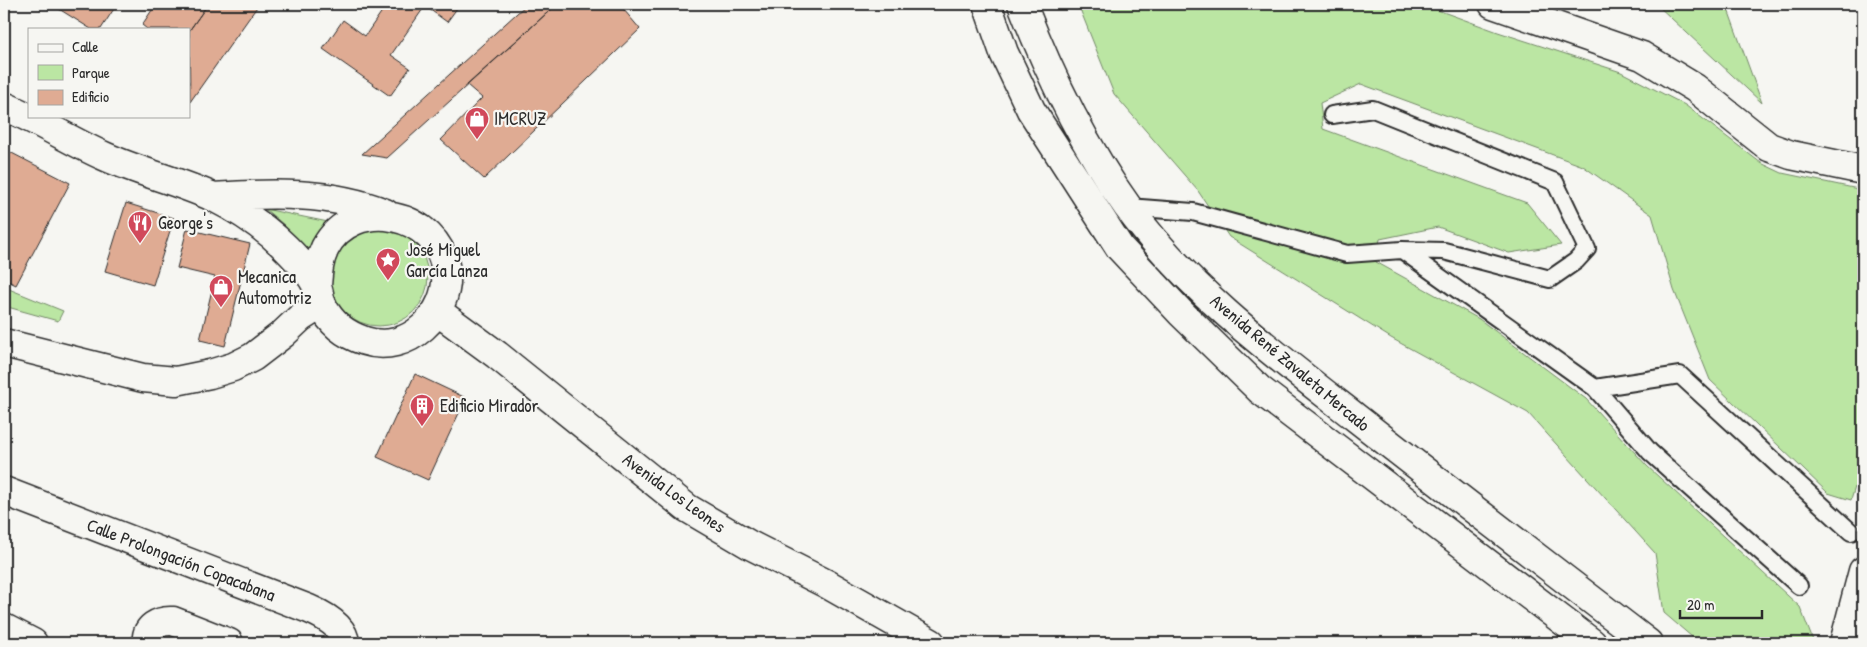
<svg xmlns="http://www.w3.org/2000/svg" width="1867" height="647" font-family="'Patrick Hand',sans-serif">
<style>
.green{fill:#bbe6a3;stroke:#738867}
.building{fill:#dfab93;stroke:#2b2b2b}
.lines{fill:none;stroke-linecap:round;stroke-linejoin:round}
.service-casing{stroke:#2b2b2b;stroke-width:20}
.tertiary-casing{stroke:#2b2b2b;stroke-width:31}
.secondary-casing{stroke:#2b2b2b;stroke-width:31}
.primary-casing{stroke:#2b2b2b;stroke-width:31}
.path{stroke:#2b2b2b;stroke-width:3;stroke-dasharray:5 4;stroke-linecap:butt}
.service{stroke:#f6f6f2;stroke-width:16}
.tertiary{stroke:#f6f6f2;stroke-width:28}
.secondary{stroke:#f6f6f2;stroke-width:28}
.primary{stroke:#f6f6f2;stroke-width:28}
.labels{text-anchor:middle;stroke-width:4.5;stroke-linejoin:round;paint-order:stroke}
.poi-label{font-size:18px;fill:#2b2b2b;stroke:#f6f6f2;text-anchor:start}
.street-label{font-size:18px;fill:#2b2b2b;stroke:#f6f6f2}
</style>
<rect width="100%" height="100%" fill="#f6f6f2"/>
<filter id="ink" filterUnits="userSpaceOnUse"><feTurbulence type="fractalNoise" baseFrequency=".02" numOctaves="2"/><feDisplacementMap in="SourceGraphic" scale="10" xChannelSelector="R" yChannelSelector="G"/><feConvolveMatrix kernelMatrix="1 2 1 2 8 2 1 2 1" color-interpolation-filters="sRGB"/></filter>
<g filter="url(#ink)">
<path class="green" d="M 1078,4 L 1421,4 L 1498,32 L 1621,72 L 1685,105 L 1761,163 L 1782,173 L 1863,190 L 1863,461 L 1851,500 L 1828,493 L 1710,380 L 1674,290 L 1652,215 L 1583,166 L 1361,84 L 1320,103 L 1323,129 L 1527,203 L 1561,245 L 1509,253 L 1438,227 L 1380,239 L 1376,262 L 1479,319 L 1586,399 L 1647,466 L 1800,607 L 1814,643 L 1699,643 L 1664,613 L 1655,553 L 1528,413 L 1391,338 L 1229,237 L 1198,191 L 1114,94 Z
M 1656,4 L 1726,4 L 1762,103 Z
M 265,209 L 328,222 L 313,239 L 306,255 L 284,225 Z
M330 277a49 49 0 1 1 98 0a49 49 0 1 1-98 0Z
M 4,287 L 63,311 L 58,321 L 4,306 Z"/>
<path class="building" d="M 51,4 L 117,4 L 101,29 L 91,29 Z
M 156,4 L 208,4 L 189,31 L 189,29 L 147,29 L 142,25 Z
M 208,4 L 259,4 L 190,102 L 189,31 Z
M 387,4 L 460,4 L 447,22 L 425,6 L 391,55 L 410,68 L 390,96 L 323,49 L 343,20 L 365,36 Z
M 527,4 L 557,4 L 387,158 L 362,154 Z
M 557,4 L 619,4 L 640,29 L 484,179 L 441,140 L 482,98 L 467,85 Z
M 4,149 L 70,183 L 16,285 L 4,279 Z
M 126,203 L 174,218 L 153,285 L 105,271 Z
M 187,229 L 250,244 L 225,346 L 200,340 L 215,277 L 177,268 Z
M 415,374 L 466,398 L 428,480 L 377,457 Z"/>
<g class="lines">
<defs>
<path id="service" d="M 1332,115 L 1373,109 L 1555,182 L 1587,249 L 1576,261 L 1550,279 L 1444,251 L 1402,250
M 1128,207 L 1193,212 L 1347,254 L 1402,250 L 1595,388 L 1680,375 L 1851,532
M 1595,388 L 1650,452 L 1799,586"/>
<path id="tertiary" d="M 4,343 L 143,378 L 176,381 L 210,374 L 233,367 L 253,357 L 283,334 L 300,318 L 322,304
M 4,491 L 309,609 C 323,615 344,626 345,643
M 147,643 C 145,627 159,620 173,621 L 229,643"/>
<path id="secondary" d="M 987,4 L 1004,53 L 1031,110 L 1120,248 L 1181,313 L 1260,390 L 1592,643
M 1022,4 C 1050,76 1082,143 1127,206 C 1188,290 1274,354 1355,417 C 1452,493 1550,568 1648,643
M 1493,4 L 1642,56 L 1695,88 L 1769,147 L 1791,155 L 1863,170
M 4,106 C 38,120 70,141 104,156 C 139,172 178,181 213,197 C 239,210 265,227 286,248 C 295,257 312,274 317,287 C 320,293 319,300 322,305 C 331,324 346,335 365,341 C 407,355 450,314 446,272 C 440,212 353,194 325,248 C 319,260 318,272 317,286
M 212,197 C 271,193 330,191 385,213
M 437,311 L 497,355 L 687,508 L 750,545 L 827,584 L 931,643
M 1844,643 L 1863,571"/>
<path id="primary" d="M 4,628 L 33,643"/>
</defs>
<use href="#service" class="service-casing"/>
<use href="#tertiary" class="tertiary-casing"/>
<use href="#secondary" class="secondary-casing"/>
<use href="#primary" class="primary-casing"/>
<path class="path" d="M 1527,643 L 1540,636"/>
<use href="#service" class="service"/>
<use href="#tertiary" class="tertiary"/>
<use href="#secondary" class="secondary"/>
<use href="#primary" class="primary"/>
</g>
</g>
<defs>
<symbol id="shop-pin" viewBox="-11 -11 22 30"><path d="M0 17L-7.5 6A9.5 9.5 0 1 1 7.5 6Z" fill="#d1495b" stroke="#f6f6f2"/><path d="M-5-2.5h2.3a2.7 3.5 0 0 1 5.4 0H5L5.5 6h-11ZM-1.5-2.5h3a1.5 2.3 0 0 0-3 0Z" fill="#fff"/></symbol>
<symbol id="restaurant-pin" viewBox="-11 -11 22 30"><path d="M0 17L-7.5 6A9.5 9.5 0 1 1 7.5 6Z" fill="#d1495b" stroke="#f6f6f2"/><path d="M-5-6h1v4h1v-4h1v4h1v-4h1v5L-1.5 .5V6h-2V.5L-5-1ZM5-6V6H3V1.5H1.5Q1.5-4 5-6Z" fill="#fff"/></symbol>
<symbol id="sight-pin" viewBox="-11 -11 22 30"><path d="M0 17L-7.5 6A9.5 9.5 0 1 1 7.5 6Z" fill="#d1495b" stroke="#f6f6f2"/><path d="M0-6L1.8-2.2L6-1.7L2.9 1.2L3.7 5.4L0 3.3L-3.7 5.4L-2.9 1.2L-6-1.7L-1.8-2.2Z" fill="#fff"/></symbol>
<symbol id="building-pin" viewBox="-11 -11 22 30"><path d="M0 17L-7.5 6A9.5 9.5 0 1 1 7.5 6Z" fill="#d1495b" stroke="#f6f6f2"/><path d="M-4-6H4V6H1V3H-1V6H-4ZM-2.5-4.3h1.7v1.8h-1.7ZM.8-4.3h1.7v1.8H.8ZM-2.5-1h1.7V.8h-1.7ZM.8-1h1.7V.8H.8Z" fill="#fff"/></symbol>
</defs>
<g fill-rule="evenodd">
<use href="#shop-pin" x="463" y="105" width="28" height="38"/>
<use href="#restaurant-pin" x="126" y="209" width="28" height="38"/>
<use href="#sight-pin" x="374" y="246" width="28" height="38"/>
<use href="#shop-pin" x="207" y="273" width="28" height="38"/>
<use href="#building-pin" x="408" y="392" width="28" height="38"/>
</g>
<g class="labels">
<g class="poi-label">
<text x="494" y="125">IMCRUZ</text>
<text x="158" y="229">George's</text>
<text x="406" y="256">José Miguel<tspan x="406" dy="21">García Lanza</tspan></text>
<text x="238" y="283">Mecanica<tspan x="238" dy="21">Automotriz</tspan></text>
<text x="440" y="412">Edificio Mirador</text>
</g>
<g class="street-label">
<text transform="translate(1290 363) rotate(40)" y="6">Avenida René Zavaleta Mercado</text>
<text transform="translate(674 493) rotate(36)" y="6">Avenida Los Leones</text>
<text transform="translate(181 560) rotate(21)" y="6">Calle Prolongación Copacabana</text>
</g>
</g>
<rect width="1867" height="647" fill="none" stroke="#f6f6f2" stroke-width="20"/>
<rect x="10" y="10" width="1847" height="627" fill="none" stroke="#2b2b2b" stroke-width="2" filter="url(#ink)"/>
<rect x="28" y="28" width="162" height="90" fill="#f6f6f2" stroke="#a5a5a2"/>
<rect x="38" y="44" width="25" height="8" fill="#f6f6f2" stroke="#a5a5a2"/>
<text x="72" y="52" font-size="15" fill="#2b2b2b">Calle</text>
<rect x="38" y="65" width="25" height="15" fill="#bbe6a3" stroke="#a5a5a2"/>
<text x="72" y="78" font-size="15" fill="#2b2b2b">Parque</text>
<rect x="38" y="90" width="25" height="15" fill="#dfab93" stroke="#a5a5a2"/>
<text x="72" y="102" font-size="15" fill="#2b2b2b">Edificio</text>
<path d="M1680 610v8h82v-8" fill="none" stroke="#2b2b2b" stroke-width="2.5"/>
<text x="1687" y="610" font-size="15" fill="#2b2b2b" stroke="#f6f6f2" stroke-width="4" paint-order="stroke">20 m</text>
</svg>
